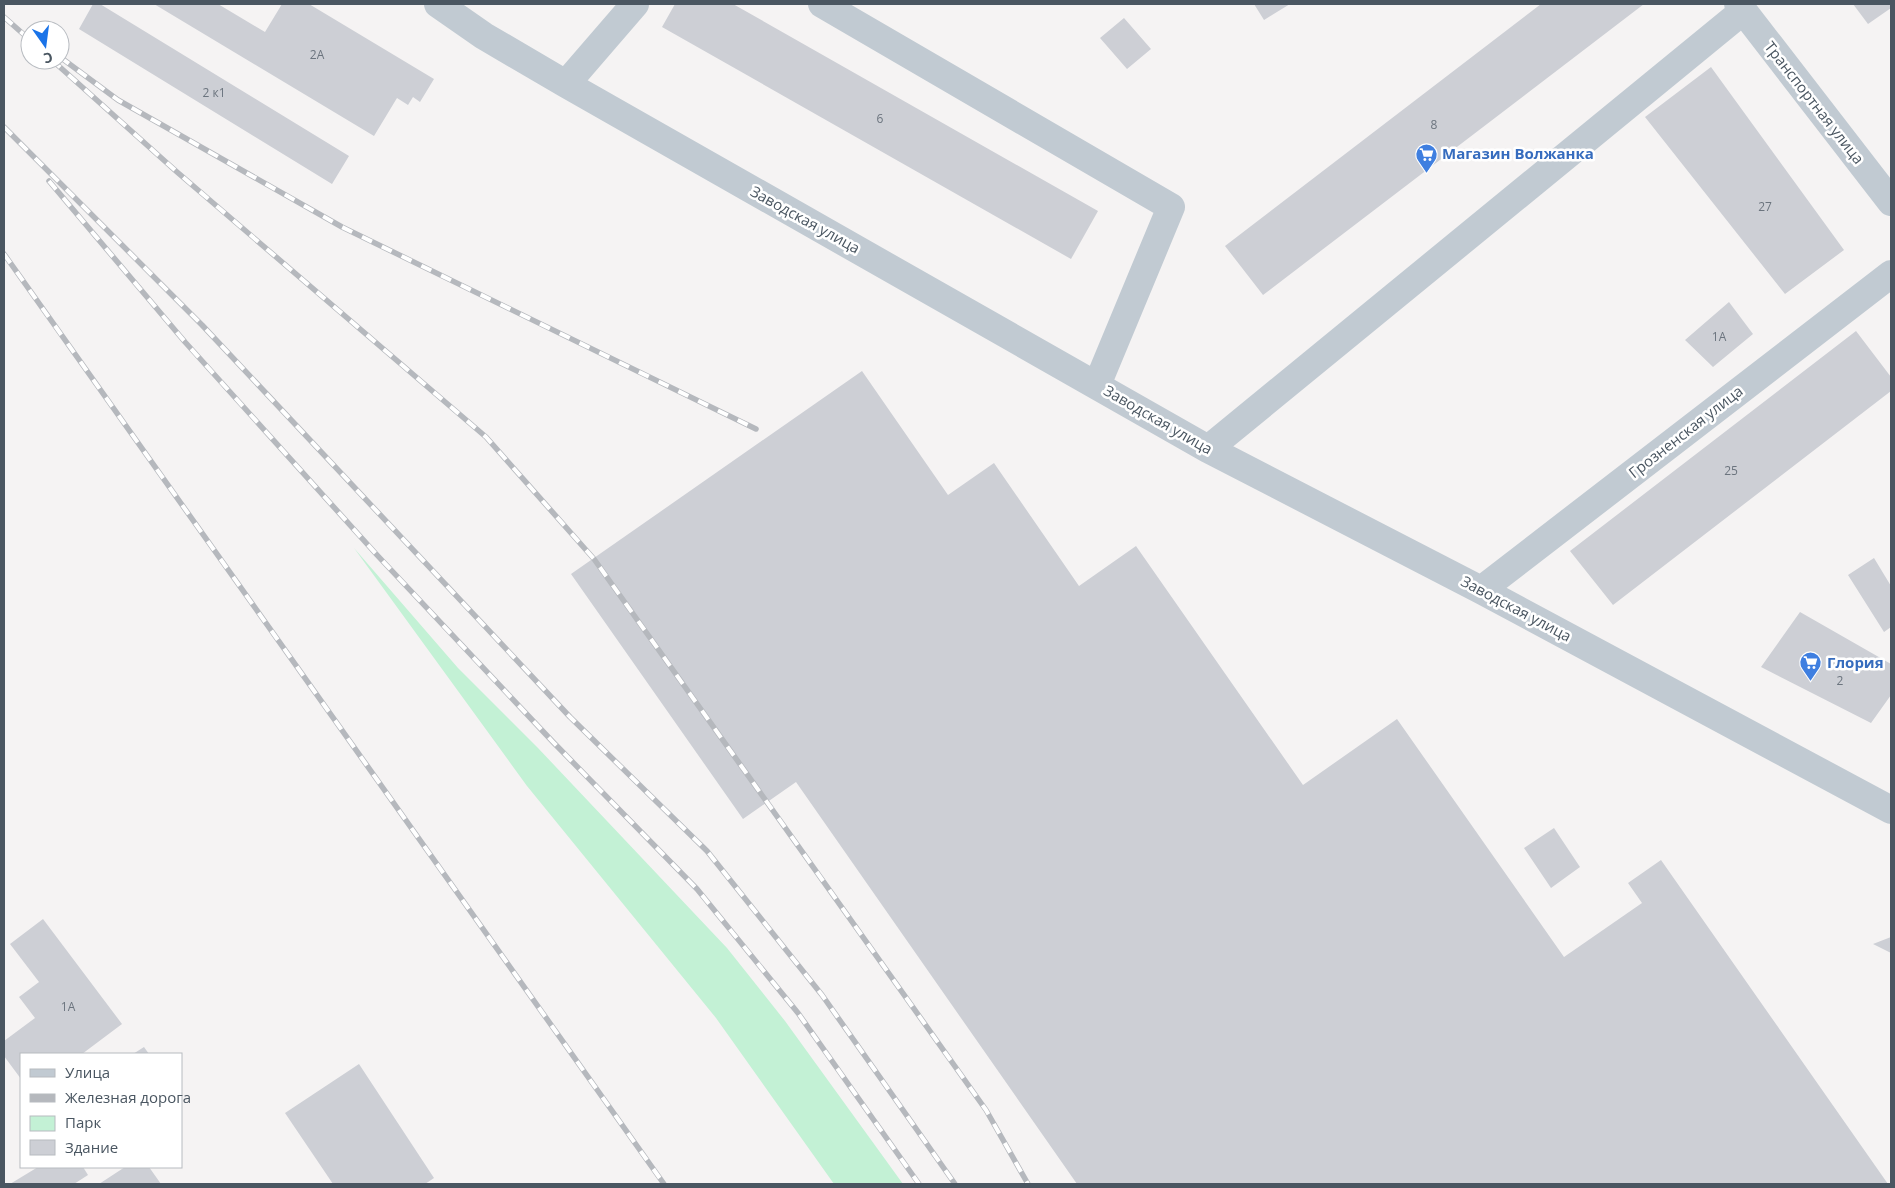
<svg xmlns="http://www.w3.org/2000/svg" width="1895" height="1188" font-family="'Open Sans',sans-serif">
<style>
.green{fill:#c3f1d5}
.building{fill:#cdcfd5}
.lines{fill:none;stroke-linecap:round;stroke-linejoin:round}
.minor{stroke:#c1cad2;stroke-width:28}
.rail-casing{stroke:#b5b8bd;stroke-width:5.5}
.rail{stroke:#fff;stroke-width:4;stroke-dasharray:11;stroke-linecap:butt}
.labels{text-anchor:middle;stroke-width:5;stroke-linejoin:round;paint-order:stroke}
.number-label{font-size:12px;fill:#6b747e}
.street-label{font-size:15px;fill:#4a5661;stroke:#fff}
.shop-label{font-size:15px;font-weight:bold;fill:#366cbe;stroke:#fff;text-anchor:start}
</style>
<rect width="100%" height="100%" fill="#f5f3f3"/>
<path class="green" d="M 354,548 L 458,668 L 538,748 L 727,948 L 785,1021 L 903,1184 L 834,1184 L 716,1018 L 527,786 Z"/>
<path class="building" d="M 93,4 L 100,4 L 349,156 L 332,184 L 79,29 Z
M 154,4 L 218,4 L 265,32 L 282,4 L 309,4 L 434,79 L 420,102 L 413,97 L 408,105 L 397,98 L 374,136 Z
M 675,4 L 733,4 L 1098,211 L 1071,259 L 662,27 Z
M 1254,4 L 1290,4 L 1264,20 Z
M 1541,4 L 1644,4 L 1263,295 L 1225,246 Z
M 1853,4 L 1891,4 L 1891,8 L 1868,24 Z
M 1124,18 L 1151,49 L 1127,69 L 1100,38 Z
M 1711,67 L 1844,250 L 1785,294 L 1645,117 Z
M 1729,302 L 1753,334 L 1713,367 L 1685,340 Z
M 1856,331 L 1891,377 L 1891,391 L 1613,605 L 1570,551 Z
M 862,371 L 948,495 L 994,463 L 1079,586 L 1136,546 L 1303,785 L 1397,719 L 1564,957 L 1642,903 L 1628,883 L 1661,860 L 1888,1184 L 1077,1184 L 796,782 L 743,819 L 571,574 Z
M 1874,558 L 1891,586 L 1891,627 L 1884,632 L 1848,575 Z
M 1800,612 L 1891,664 L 1891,695 L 1871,723 L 1761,667 Z
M 1554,828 L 1580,867 L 1551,888 L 1524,848 Z
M 43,919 L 122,1024 L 82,1054 L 21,1054 L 21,1079 L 4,1056 L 4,1041 L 35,1018 L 19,997 L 39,982 L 10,944 Z
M 1891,937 L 1891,953 L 1873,944 Z
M 144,1047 L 149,1054 L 133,1054 Z
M 359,1064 L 434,1178 L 425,1184 L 333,1184 L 285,1113 Z
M 38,1167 L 83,1167 L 88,1175 L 74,1184 L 10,1184 Z
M 125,1167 L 149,1167 L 161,1184 L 99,1184 Z"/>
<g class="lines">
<path class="minor" d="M 438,4 L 484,36 L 566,84 L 1208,449 L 1481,590 L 1891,810
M 822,4 L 1171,207 L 1097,385
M 1738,4 L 1891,202
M 566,84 L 635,4
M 1208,449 L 1743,11
M 1481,590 L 1891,274"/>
<defs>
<path id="rail" d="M 4,17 L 30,40
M 60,57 L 118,100 L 342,227 L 756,429
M 52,60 L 177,172 L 486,437 L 594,559 L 986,1110 L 1028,1184
M 4,127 L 202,325 L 570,717 L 707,851 L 822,995 L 955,1184
M 49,181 L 185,342 L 377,555 L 553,742 L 697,889 L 798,1013 L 919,1184
M 4,254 L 664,1184"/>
</defs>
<use href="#rail" class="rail-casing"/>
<use href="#rail" class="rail"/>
</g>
<defs>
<symbol id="supermarket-pin" viewBox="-11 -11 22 30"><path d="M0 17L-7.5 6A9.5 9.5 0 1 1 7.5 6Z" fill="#3f7fe0" stroke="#fff"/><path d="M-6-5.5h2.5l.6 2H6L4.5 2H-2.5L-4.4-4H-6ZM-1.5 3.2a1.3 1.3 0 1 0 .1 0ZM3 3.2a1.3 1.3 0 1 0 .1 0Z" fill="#fff"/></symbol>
</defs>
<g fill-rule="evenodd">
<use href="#supermarket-pin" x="1414" y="142" width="25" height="34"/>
<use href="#supermarket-pin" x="1798" y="650" width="25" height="34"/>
</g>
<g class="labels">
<g class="number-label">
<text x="317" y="59">2А</text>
<text x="214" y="97">2 к1</text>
<text x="880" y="123">6</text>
<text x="1434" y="129">8</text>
<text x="1765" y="211">27</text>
<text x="1719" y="341">1А</text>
<text x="1731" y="475">25</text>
<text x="1840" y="685">2</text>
<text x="68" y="1011">1А</text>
</g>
<g class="street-label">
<text transform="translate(1814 103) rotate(52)" y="5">Транспортная улица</text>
<text transform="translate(805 220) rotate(29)" y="5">Заводская улица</text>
<text transform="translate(1158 420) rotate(30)" y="5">Заводская улица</text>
<text transform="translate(1686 432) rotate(-38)" y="5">Грозненская улица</text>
<text transform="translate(1516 609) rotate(28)" y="5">Заводская улица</text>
</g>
<g class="shop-label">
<text x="1442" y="159">Магазин Волжанка</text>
<text x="1827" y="668">Глория</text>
</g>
</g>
<rect width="1895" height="1188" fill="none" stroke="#4a5661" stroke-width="10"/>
<rect x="20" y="1053" width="162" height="115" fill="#ffffff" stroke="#b7bbc0"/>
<rect x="30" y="1069" width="25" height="8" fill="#c1cad2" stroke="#b7bbc0"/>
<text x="65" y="1078" font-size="15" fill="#4a5661">Улица</text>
<rect x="30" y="1094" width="25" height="8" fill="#b5b8bd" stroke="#b7bbc0"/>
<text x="65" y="1103" font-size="15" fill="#4a5661">Железная дорога</text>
<rect x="30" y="1116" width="25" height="15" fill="#c3f1d5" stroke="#b7bbc0"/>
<text x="65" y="1128" font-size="15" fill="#4a5661">Парк</text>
<rect x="30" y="1140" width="25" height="15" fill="#cdcfd5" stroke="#b7bbc0"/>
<text x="65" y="1153" font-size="15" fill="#4a5661">Здание</text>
<g transform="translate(45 45) rotate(166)"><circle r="24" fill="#ffffff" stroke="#b7bbc0"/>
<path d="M0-4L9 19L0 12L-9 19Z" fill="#1a73e8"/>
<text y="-8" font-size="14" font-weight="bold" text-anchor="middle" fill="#4a5661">С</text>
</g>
</svg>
